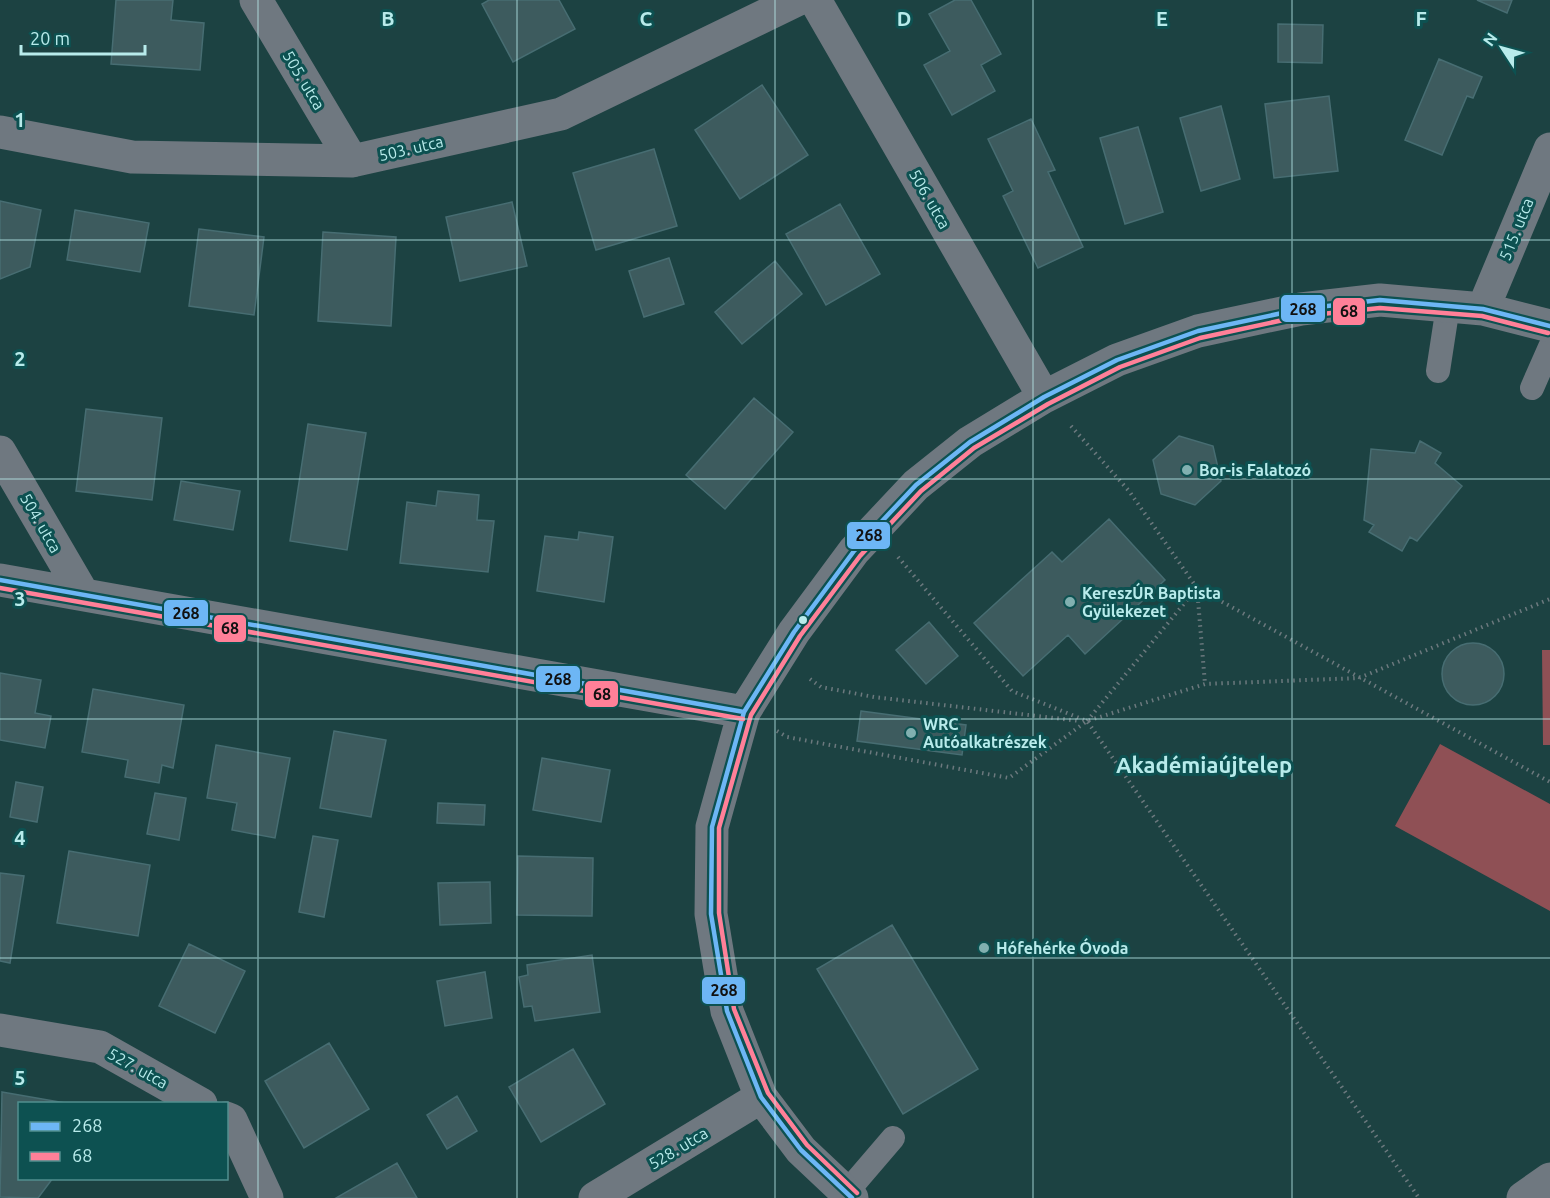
<svg xmlns="http://www.w3.org/2000/svg" width="1550" height="1198" font-family="Ubuntu,sans-serif">
<style>
.green{fill:#8f5055}
.building{fill:#3d5b5e;stroke:#476d72;stroke-width:1.5}
.lines{fill:none;stroke-linecap:round;stroke-linejoin:round}
.path{stroke:#6c797e;stroke-width:4;stroke-dasharray:1.5 4.5;stroke-linecap:butt}
.lane{stroke:#6f7880;stroke-width:24}
.street{stroke:#6f7880;stroke-width:33}
.bus-1-casing{stroke:#0d5151;stroke-width:9}
.bus-2-casing{stroke:#0d5151;stroke-width:9}
.bus-1{stroke:#6db6f5;stroke-width:4.5}
.bus-2{stroke:#ff8098;stroke-width:4.5}
.grid{fill:none;stroke:#b8ebeb;stroke-width:1.5;stroke-opacity:0.55}
.poi-dot{fill:#81b0b0;stroke:#0d5151;stroke-width:2}
.bus-dot{fill:#b8ebeb;stroke:#0d5151;stroke-width:2}
.labels{text-anchor:middle;stroke-width:6;stroke-linejoin:round;paint-order:stroke}
.street-label{font-size:16px;fill:#b8ebeb;stroke:#0d5151}
.poi-label{font-size:16px;font-weight:bold;fill:#b8ebeb;stroke:#0d5151;text-anchor:start}
.district-label{font-size:22px;font-weight:bold;fill:#b8ebeb;stroke:#0d5151}
.grid-label{font-size:20px;text-anchor:middle;font-weight:bold;fill:#b8ebeb;stroke:#0d5151;stroke-width:6;stroke-linejoin:round;paint-order:stroke}
.line-badge{stroke:#0d5151;stroke-width:2}
.pale-badge-label{font-size:16px;text-anchor:middle;font-weight:bold;fill:#111}
</style>
<rect width="100%" height="100%" fill="#1c4242"/>
<path class="green" d="M 1542,650 L 1550,650 L 1550,745 L 1543,745 Z
M 1440,744 L 1550,804 L 1550,911 L 1395,826 Z"/>
<path class="building" d="M 116,0 L 173,0 L 171,20 L 204,23 L 200,70 L 111,64 Z
M 489,0 L 559,0 L 575,29 L 513,62 L 482,4 Z
M 955,0 L 971,0 L 1001,54 L 981,65 L 995,91 L 952,115 L 924,65 L 950,51 L 929,14 Z
M 1477,0 L 1512,0 L 1507,13 Z
M 1278,24 L 1323,25 L 1322,63 L 1278,62 Z
M 1439,59 L 1482,77 L 1473,98 L 1467,96 L 1442,155 L 1405,140 Z
M 762,85 L 808,155 L 740,199 L 695,130 Z
M 1329,96 L 1338,171 L 1274,178 L 1265,104 Z
M 1221,106 L 1240,179 L 1201,191 L 1180,118 Z
M 1031,119 L 1055,170 L 1048,172 L 1083,247 L 1038,268 L 1003,196 L 1013,191 L 988,139 Z
M 1138,127 L 1163,212 L 1125,224 L 1100,138 Z
M 654,149 L 677,226 L 596,250 L 573,173 Z
M 0,201 L 41,210 L 30,267 L 0,279 Z
M 512,202 L 527,266 L 460,281 L 446,217 Z
M 840,204 L 880,274 L 826,305 L 786,234 Z
M 75,210 L 149,223 L 140,272 L 67,260 Z
M 199,229 L 264,237 L 254,315 L 189,306 Z
M 323,232 L 396,237 L 391,326 L 318,321 Z
M 669,258 L 684,304 L 644,317 L 629,271 Z
M 775,261 L 802,294 L 742,344 L 715,312 Z
M 754,398 L 793,432 L 725,509 L 686,475 Z
M 86,409 L 162,418 L 152,500 L 76,491 Z
M 308,424 L 366,433 L 347,550 L 290,541 Z
M 1179,436 L 1213,446 L 1221,481 L 1195,505 L 1161,494 L 1153,460 Z
M 1420,441 L 1441,453 L 1435,463 L 1462,486 L 1417,541 L 1410,537 L 1402,551 L 1369,532 L 1374,525 L 1364,520 L 1371,449 L 1415,453 Z
M 181,481 L 240,491 L 233,530 L 174,520 Z
M 438,491 L 479,495 L 477,520 L 494,521 L 488,572 L 400,563 L 407,502 L 436,506 Z
M 1109,519 L 1165,580 L 1085,654 L 1068,635 L 1023,676 L 974,623 L 1052,552 L 1062,562 Z
M 579,532 L 613,537 L 604,602 L 537,591 L 545,536 L 578,540 Z
M 929,622 L 958,656 L 926,684 L 896,650 Z
M1442 674a31 31 0 1 1 62 0a31 31 0 1 1-62 0Z
M 0,673 L 41,680 L 35,713 L 51,716 L 45,748 L 0,740 Z
M 93,689 L 184,705 L 173,768 L 162,765 L 159,783 L 125,777 L 128,760 L 82,752 Z
M 861,711 L 966,725 L 962,755 L 857,741 Z
M 334,731 L 386,740 L 371,817 L 320,808 Z
M 216,745 L 290,758 L 275,838 L 232,830 L 237,803 L 207,798 Z
M 542,758 L 610,770 L 601,822 L 533,810 Z
M 16,782 L 43,787 L 37,822 L 10,817 Z
M 155,793 L 186,798 L 179,840 L 147,834 Z
M 438,803 L 485,805 L 484,825 L 437,823 Z
M 313,836 L 338,840 L 324,917 L 299,912 Z
M 69,851 L 150,865 L 138,936 L 57,923 Z
M 518,856 L 593,858 L 592,916 L 517,915 Z
M 0,873 L 24,876 L 10,963 L 0,961 Z
M 490,882 L 491,923 L 440,925 L 438,883 Z
M 892,925 L 978,1069 L 903,1114 L 817,969 Z
M 189,944 L 245,971 L 215,1033 L 159,1006 Z
M 592,955 L 600,1012 L 535,1021 L 532,1006 L 524,1007 L 519,977 L 528,975 L 527,965 Z
M 485,972 L 492,1018 L 445,1026 L 437,981 Z
M 329,1043 L 369,1109 L 304,1148 L 265,1081 Z
M 573,1049 L 605,1104 L 541,1142 L 509,1087 Z
M 2,1092 L 71,1104 L 20,1104 L 20,1178 L 53,1178 L 38,1198 L 0,1197 Z
M 457,1096 L 477,1131 L 447,1149 L 427,1115 Z
M 397,1163 L 417,1198 L 336,1198 Z"/>
<g class="lines">
<path class="path" d="M 1071,426 L 1129,491 L 1197,588 L 1550,782
M 898,557 L 1012,691 L 1087,721 L 1419,1198
M 810,679 L 821,687 L 874,697 L 1080,721
M 1087,721 L 1197,588 L 1205,684
M 777,731 L 787,737 L 1009,778 L 1087,721 L 1205,684 L 1359,678 L 1550,599"/>
<path class="lane" d="M 1438,371 L 1448,306
M 1532,388 L 1550,347
M 845,1194 L 893,1138"/>
<path class="street" d="M 256,0 L 352,161
M 815,0 L 1044,397
M 0,132 L 132,157 L 352,161 L 561,114 L 797,0
M 1483,309 L 1550,149
M 0,452 L 83,594
M 0,580 L 744,712
M 0,1030 L 100,1047 L 201,1104
M 226,1118 L 231,1120 L 267,1198
M 595,1198 L 761,1097
M 852,1198 L 801,1150 L 761,1097 L 727,1011 L 711,914 L 712,827 L 744,712 L 794,632 L 854,551 L 916,485 L 970,442 L 1044,397 L 1117,360 L 1198,331 L 1301,309 L 1380,300 L 1483,309 L 1550,326
M 1523,1198 L 1550,1179"/>
<defs>
<path id="bus-1" d="M 0,580 L 744,712
M 852,1198 L 801,1150 L 761,1097 L 727,1011 L 711,914 L 712,827 L 744,712 L 794,632 L 854,551 L 916,485 L 970,442 L 1044,397 L 1117,360 L 1198,331 L 1301,309 L 1380,300 L 1483,309 L 1550,326"/>
<path id="bus-2" d="M 0,588 L 743,719
M 857,1193 L 807,1145 L 768,1093 L 734,1009 L 719,913 L 719,828 L 751,715 L 800,636 L 860,556 L 921,491 L 974,448 L 1048,404 L 1120,367 L 1200,338 L 1302,316 L 1380,308 L 1482,316 L 1548,333"/>
</defs>
<use href="#bus-1" class="bus-1-casing"/>
<use href="#bus-2" class="bus-2-casing"/>
<use href="#bus-1" class="bus-1"/>
<use href="#bus-2" class="bus-2"/>
</g>
<path class="grid" d="M 258,0 L 258,1198M 517,0 L 517,1198M 775,0 L 775,1198M 1033,0 L 1033,1198M 1292,0 L 1292,1198M 0,240 L 1550,240M 0,479 L 1550,479M 0,719 L 1550,719M 0,958 L 1550,958"/>
<g class="poi-dot">
<circle cx="1187" cy="470" r="6"/>
<circle cx="1070" cy="602" r="6"/>
<circle cx="911" cy="733" r="6"/>
<circle cx="984" cy="948" r="6"/>
</g>
<circle class="bus-dot" cx="803" cy="620" r="5"/>
<g class="labels">
<g class="street-label">
<text transform="translate(304 80) rotate(59)" y="6">505. utca</text>
<text transform="translate(411 148) rotate(-13)" y="6">503. utca</text>
<text transform="translate(930 199) rotate(60)" y="6">506. utca</text>
<text transform="translate(1516 229) rotate(-68)" y="6">515. utca</text>
<text transform="translate(41 523) rotate(60)" y="6">504. utca</text>
<text transform="translate(138 1068) rotate(29)" y="6">527. utca</text>
<text transform="translate(678 1148) rotate(-31)" y="6">528. utca</text>
</g>
<g class="poi-label">
<text x="1199" y="476">Bor-is Falatozó</text>
<text x="1082" y="599">KereszÚR Baptista<tspan x="1082" dy="18">Gyülekezet</tspan></text>
<text x="923" y="730">WRC<tspan x="923" dy="18">Autóalkatrészek</tspan></text>
<text x="996" y="954">Hófehérke Óvoda</text>
</g>
<g class="district-label">
<text x="1204" y="773">Akadémiaújtelep</text>
</g>
</g>
<g class="grid-label">
<text x="388" y="26">B</text>
<text x="646" y="26">C</text>
<text x="904" y="26">D</text>
<text x="1162" y="26">E</text>
<text x="1421" y="26">F</text>
<text x="20" y="127">1</text>
<text x="20" y="366">2</text>
<text x="20" y="606">3</text>
<text x="20" y="845">4</text>
<text x="20" y="1085">5</text>
</g>
<g class="line-badge">
<rect x="1280" y="294" width="46" height="29" rx="6" fill="#6db6f5"/>
<rect x="1332" y="297" width="34" height="29" rx="6" fill="#ff8098"/>
<rect x="846" y="521" width="45" height="29" rx="6" fill="#6db6f5"/>
<rect x="163" y="599" width="46" height="28" rx="6" fill="#6db6f5"/>
<rect x="213" y="614" width="34" height="29" rx="6" fill="#ff8098"/>
<rect x="535" y="665" width="46" height="28" rx="6" fill="#6db6f5"/>
<rect x="584" y="680" width="35" height="28" rx="6" fill="#ff8098"/>
<rect x="701" y="976" width="45" height="29" rx="6" fill="#6db6f5"/>
</g>
<g class="pale-badge-label">
<text x="1303" y="315">268</text>
<text x="1349" y="317">68</text>
<text x="869" y="541">268</text>
<text x="186" y="619">268</text>
<text x="230" y="634">68</text>
<text x="558" y="685">268</text>
<text x="602" y="700">68</text>
<text x="724" y="996">268</text>
</g>
<rect x="18" y="1102" width="210" height="78" fill="#0d5151" stroke="#518f8f" stroke-width="1.5"/>
<rect x="30" y="1122" width="30" height="9" fill="#6db6f5" stroke="#518f8f" stroke-width="1.5"/>
<text x="72" y="1132" font-size="18" fill="#b8ebeb">268</text>
<rect x="30" y="1152" width="30" height="9" fill="#ff8098" stroke="#518f8f" stroke-width="1.5"/>
<text x="72" y="1162" font-size="18" fill="#b8ebeb">68</text>
<g transform="translate(1502 48) rotate(306)" stroke="#0d5151" stroke-width="4.5" paint-order="stroke">
<path d="M0-4.5L10 22L0 15L-10 22Z" fill="#b8ebeb"/>
<text y="-9" font-size="16" font-weight="bold" text-anchor="middle" fill="#b8ebeb">N</text>
</g>
<path d="M21 45v9h124v-9" fill="none" stroke="#b8ebeb" stroke-width="3"/>
<text x="30" y="45" font-size="18" fill="#b8ebeb" stroke="#0d5151" stroke-width="4.5" paint-order="stroke">20 m</text>
</svg>
